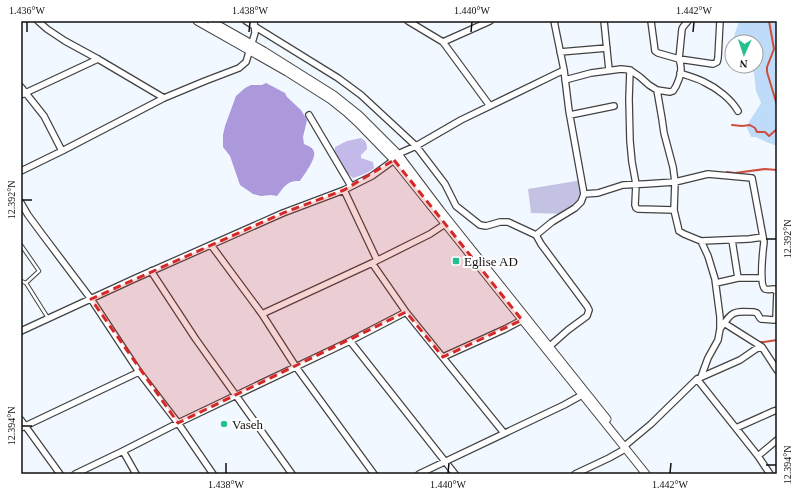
<svg xmlns="http://www.w3.org/2000/svg" width="798" height="495" font-family="'Times New Roman',serif">
<style>
.green{fill:#c4baea}
.forest{fill:#ab99db}
.sand{fill:#bedcfa}
.cemetery{fill:#c3c2e2}
.lines{fill:none;stroke-linecap:round;stroke-linejoin:round}
.stream{stroke:#ce4e3d;stroke-width:2}
.service-casing{stroke:#424242;stroke-width:4.5}
.minor-casing{stroke:#424242;stroke-width:8}
.tertiary-casing{stroke:#424242;stroke-width:9}
.service{stroke:#fff;stroke-width:2.5}
.minor{stroke:#fff;stroke-width:5.5}
.tertiary{stroke:#fff;stroke-width:7}
.marked{fill:#d62828;fill-opacity:0.2;stroke:#d62828;stroke-width:3;stroke-dasharray:8 5;stroke-linejoin:round}
.ticks{fill:none;stroke:#0f0f0f;stroke-width:1.5}
.poi-dot{fill:#26c08e;stroke:#fff;stroke-width:1.5}
.labels{text-anchor:middle;stroke-width:4;stroke-linejoin:round;paint-order:stroke}
.poi-label{font-size:13px;fill:#0f0f0f;stroke:#fff;text-anchor:start}
.neatline{fill:none;stroke:#0f0f0f;stroke-width:1.5}
.ticks-label{font-size:10px;text-anchor:middle;fill:#0f0f0f}
</style>
<rect width="100%" height="100%" fill="#f1f8ff"/>
<path class="green" d="M 361,138 C 366,141 367,143 367,149 L 361,155 L 361,158 L 373,162 L 374,168 C 368,173 360,176 353,178 C 344,170 333,160 335,147 L 347,141 Z"/>
<path class="forest" d="M 266,83 L 285,93 L 287,97 L 301,110 L 307,120 L 303,137 L 304,144 C 308,146 313,147 314,152 C 316,159 304,175 300,181 C 287,180 284,187 277,196 L 271,195 L 261,196 L 253,194 L 240,185 L 230,156 L 223,147 L 223,135 L 225,126 L 236,96 L 245,88 L 251,85 L 262,85 Z"/>
<path class="sand" d="M 739,21 L 777,21 L 777,146 L 766,142 L 756,137 L 751,137 L 747,128 L 749,122 L 758,108 L 761,103 L 759,98 L 756,91 L 754,73 L 749,66 L 756,66 L 756,42 L 733,42 L 735,33 Z"/>
<path class="cemetery" d="M 582,180 L 581,202 L 565,214 L 531,213 L 528,189 Z"/>
<g class="lines">
<path class="stream" d="M 769,21 L 774,49 L 767,67 L 767,72 L 777,105
M 732,125 L 742,126 L 750,125 L 755,128 L 757,132 L 765,132 L 769,136 L 777,129
M 727,172 L 735,173 L 765,169 L 777,170
M 757,342 L 764,342 L 777,340"/>
<defs>
<path id="service" d="M 21,245 L 39,271 L 26,283
M 21,281 L 26,283 L 48,318"/>
<path id="minor" d="M 38,21 L 47,29 L 65,41 L 98,59 L 164,98
M 246,21 L 338,78 L 361,95 L 416,146 L 445,184 L 456,206 L 480,225 L 486,226 L 500,222 L 508,222 L 536,235 L 552,222 L 575,208 L 581,202 L 584,194 L 569,111 L 564,70 L 554,21
M 408,21 L 443,42 L 490,106
M 604,21 L 609,70
M 688,21 L 683,27 L 682,29 L 679,59 L 713,64 L 717,62 L 718,58 L 720,21
M 443,42 L 490,21
M 560,52 L 607,48
M 630,70 L 629,99 L 630,141 L 632,162 L 636,184 L 635,205 L 636,208 L 638,209 L 674,210
M 680,73 C 688,76 697,78 704,82 C 717,88 731,99 738,111
M 565,80 L 591,73 L 621,69 L 630,70 L 640,77 L 649,85 L 657,90 L 670,92 L 673,91 C 677,86 681,75 681,69 C 681,65 680,62 679,59 L 658,53 L 655,51 L 651,21
M 21,87 L 44,116 L 62,151
M 21,95 L 98,59
M 309,115 L 351,186
M 570,115 L 614,106
M 21,171 L 62,151 L 164,98 L 205,81 L 239,68 L 246,62 L 255,33 L 254,21
M 344,190 L 377,260
M 584,194 L 598,193 L 623,185 L 645,184 L 675,182 L 708,174 L 752,178 L 763,237 L 749,239 L 701,241 L 684,234 L 679,231 L 674,210 L 675,182 L 673,167 L 664,133 L 662,119 L 657,90
M 21,203 L 28,215 L 42,234 L 91,299 L 139,372 L 178,423 L 213,474
M 536,235 L 541,244 L 587,306 L 589,310 L 587,316 L 568,330 L 550,346
M 732,240 L 738,278
M 211,245 L 262,314 L 296,367 L 374,474
M 372,263 L 406,312 L 504,433
M 151,271 L 195,338 L 292,474
M 716,283 L 738,278 L 762,278
M 262,314 L 372,263 L 430,234 L 445,224
M 724,323 L 762,347 L 777,370
M 720,329 C 732,311 733,311 754,312 L 757,313 L 760,318 L 761,319 L 774,320 L 776,318 L 777,292 L 774,289 C 772,289 767,290 765,289 C 759,285 763,250 764,242 L 763,237
M 21,331 L 136,278 L 283,213 L 344,190 L 372,176 L 394,160 L 398,154 L 416,146 L 461,120 L 564,70
M 350,341 L 455,474
M 443,357 L 505,329 L 522,320
M 701,377 L 708,358 L 718,340 L 720,329 L 720,317 L 715,279 L 708,256 L 701,241
M 697,379 L 758,456 L 770,474
M 21,420 L 60,474
M 21,428 L 139,372
M 736,428 L 774,411 L 777,410
M 627,444 L 651,424 L 697,379 L 740,360 L 756,349 L 762,347
M 123,451 L 136,474
M 758,456 L 777,440
M 75,474 L 123,451 L 178,423 L 350,341 L 406,312
M 419,474 L 564,405 L 582,395
M 575,474 L 609,458 L 625,449"/>
<path id="tertiary" d="M 197,21 L 287,72 L 331,100 L 346,112 L 359,124 L 394,160 L 646,474
M 211,21 L 264,51 L 334,95 L 359,115 L 398,154 L 441,211 L 607,419"/>
</defs>
<use href="#service" class="service-casing"/>
<use href="#minor" class="minor-casing"/>
<use href="#tertiary" class="tertiary-casing"/>
<use href="#service" class="service"/>
<use href="#minor" class="minor"/>
<use href="#tertiary" class="tertiary"/>
</g>
<path class="marked" d="M 394,160 L 522,320 L 443,357 L 406,312 L 178,423 L 91,299 L 283,213 L 344,190 Z"/>
<path class="ticks" d="M 27,32 L 27,22M 249,32 L 250,22M 471,32 L 472,22M 693,32 L 694,22M 22,200 L 32,200M 766,239 L 776,239M 22,426 L 32,426M 766,465 L 776,465M 226,473 L 226,463M 448,473 L 449,463M 670,473 L 671,463"/>
<g class="poi-dot">
<rect x="452" y="257" width="8" height="8" rx="2"/>
<circle cx="224" cy="424" r="4"/>
</g>
<g class="labels">
<g class="poi-label">
<text x="464" y="266">Eglise AD</text>
<text x="232" y="429">Vaseh</text>
</g>
</g>
<rect width="798" height="495" fill="none" stroke="#ffffff" stroke-width="44"/>
<g transform="translate(744 54) rotate(183)"><circle r="19" fill="#ffffff" stroke="#9f9f9f"/>
<path d="M0-3L7 15L0 10L-7 15Z" fill="#26c08e"/>
<text y="-6" font-size="11" font-weight="bold" text-anchor="middle" fill="#0f0f0f">N</text>
</g>
<rect x="22" y="22" width="754" height="451" class="neatline"/>
<g class="ticks-label">
<text x="27" y="14">1.436°W</text>
<text x="250" y="14">1.438°W</text>
<text x="472" y="14">1.440°W</text>
<text x="694" y="14">1.442°W</text>
<text transform="translate(11 200) rotate(-90)" y="4">12.392°N</text>
<text transform="translate(787 239) rotate(-90)" y="4">12.392°N</text>
<text transform="translate(11 426) rotate(-90)" y="4">12.394°N</text>
<text transform="translate(787 465) rotate(-90)" y="4">12.394°N</text>
<text x="226" y="488">1.438°W</text>
<text x="448" y="488">1.440°W</text>
<text x="670" y="488">1.442°W</text>
</g>
</svg>
